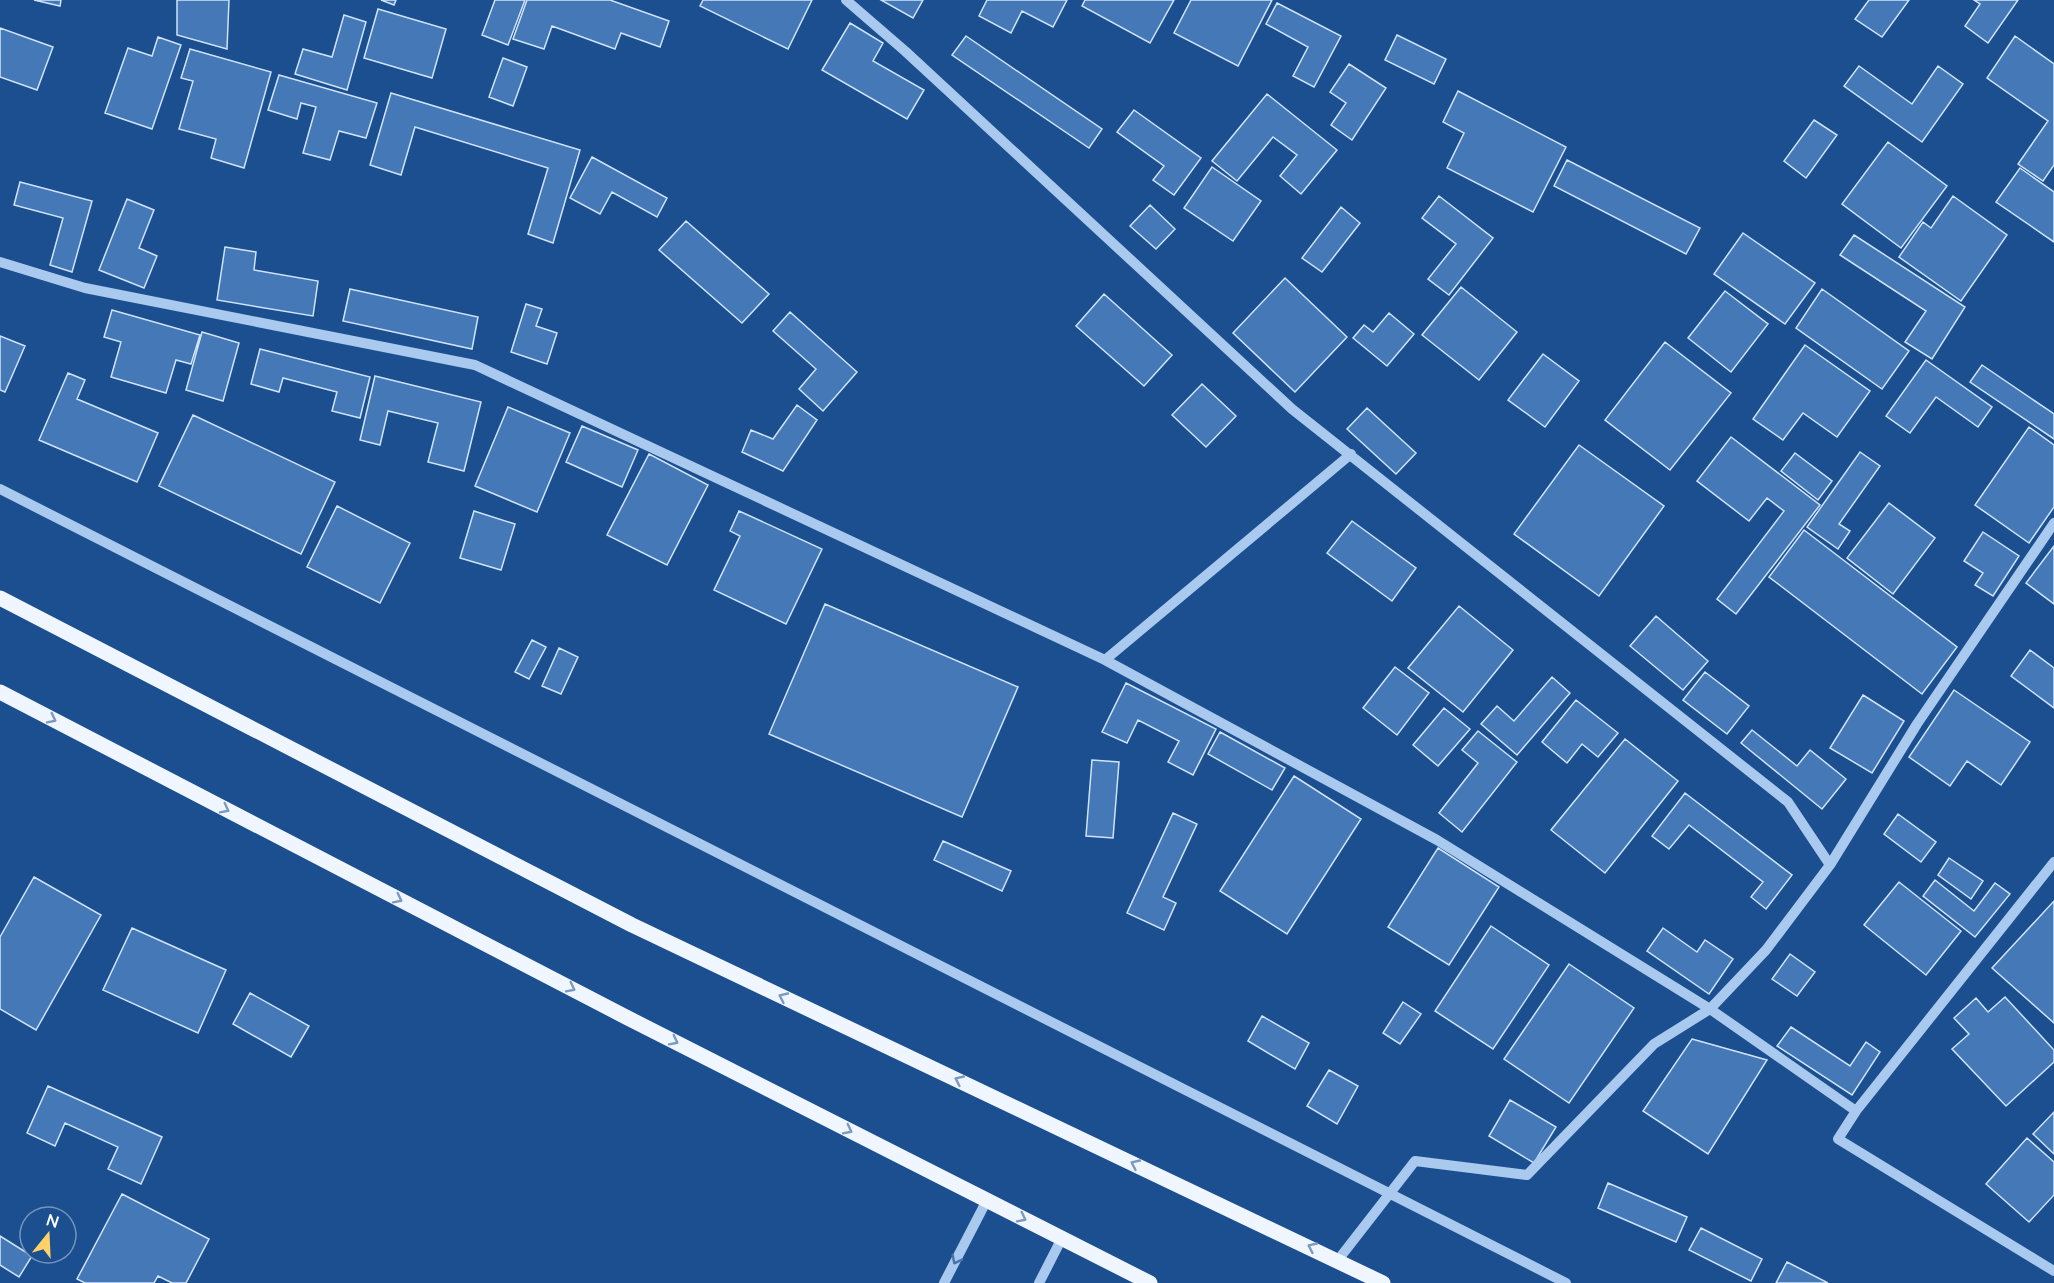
<svg xmlns="http://www.w3.org/2000/svg" width="2054" height="1283" font-family="Lato,sans-serif">
<style>
.building{fill:#4478b7;stroke:#cfe3fa;stroke-width:1.5}
.lines{fill:none;stroke-linecap:round;stroke-linejoin:round}
.minor{stroke:#a9c9ee;stroke-width:10}
.major{stroke:#f0f6ff;stroke-width:15}
.oneway{stroke:#7b9ac1}
.oneway2{stroke:#4674ac}
</style>
<rect width="100%" height="100%" fill="#1b4f8f"/>
<path class="building" d="M 34,0 L 61,0 L 60,6 Z
M 177,0 L 229,0 L 227,49 L 177,35 Z
M 381,0 L 396,0 L 394,5 Z
M 495,0 L 525,0 L 508,45 L 482,35 Z
M 527,0 L 610,0 L 669,21 L 660,47 L 621,33 L 615,49 L 552,26 L 544,49 L 513,39 Z
M 703,0 L 812,0 L 788,49 L 700,6 Z
M 881,0 L 923,0 L 913,18 Z
M 987,0 L 1067,0 L 1053,27 L 1022,11 L 1011,33 L 979,16 Z
M 1085,0 L 1174,0 L 1150,43 L 1082,6 Z
M 1191,0 L 1272,0 L 1238,66 L 1174,33 Z
M 1869,0 L 1909,0 L 1882,37 L 1855,19 Z
M 1974,0 L 2018,0 L 1988,43 L 1965,26 L 1980,4 Z
M 1277,3 L 1341,36 L 1314,87 L 1293,76 L 1308,47 L 1266,24 Z
M 378,9 L 446,29 L 432,78 L 364,58 Z
M 344,15 L 366,22 L 347,90 L 295,74 L 303,49 L 332,57 Z
M 850,23 L 883,43 L 873,61 L 924,90 L 907,119 L 822,70 Z
M 0,28 L 53,47 L 37,90 L 0,77 Z
M 1397,35 L 1446,59 L 1434,84 L 1385,60 Z
M 966,36 L 1102,129 L 1089,148 L 952,55 Z
M 2015,36 L 2054,64 L 2054,165 L 2043,181 L 2018,164 L 2048,121 L 1987,78 Z
M 158,37 L 181,45 L 152,129 L 105,113 L 128,48 L 152,56 Z
M 190,49 L 271,72 L 244,168 L 211,158 L 216,139 L 179,129 L 193,81 L 181,78 Z
M 503,58 L 527,67 L 513,106 L 489,97 Z
M 1349,64 L 1386,88 L 1352,140 L 1331,125 L 1346,103 L 1330,92 Z
M 1859,66 L 1912,104 L 1938,66 L 1963,84 L 1922,142 L 1844,86 Z
M 279,75 L 377,103 L 366,138 L 339,131 L 330,160 L 303,153 L 316,107 L 301,103 L 297,119 L 268,110 Z
M 1458,91 L 1566,147 L 1533,212 L 1447,168 L 1464,133 L 1443,122 Z
M 391,93 L 580,150 L 553,243 L 528,234 L 548,168 L 415,127 L 401,175 L 370,165 Z
M 1267,94 L 1337,150 L 1301,194 L 1280,176 L 1297,155 L 1273,137 L 1237,181 L 1212,161 Z
M 1134,110 L 1201,158 L 1174,195 L 1153,180 L 1164,166 L 1117,132 Z
M 1814,120 L 1837,135 L 1806,178 L 1784,161 Z
M 1888,142 L 1947,186 L 1901,248 L 1842,204 Z
M 592,157 L 667,198 L 657,217 L 612,192 L 600,214 L 570,198 Z
M 1567,160 L 1700,228 L 1686,254 L 1554,186 Z
M 1212,167 L 1261,201 L 1233,241 L 1184,208 Z
M 2020,168 L 2054,192 L 2054,242 L 1996,202 Z
M 20,182 L 92,201 L 72,272 L 50,265 L 63,218 L 14,205 Z
M 1439,196 L 1493,238 L 1449,295 L 1428,279 L 1456,244 L 1422,218 Z
M 1953,196 L 2007,235 L 1961,301 L 1899,257 L 1923,222 L 1931,228 Z
M 127,199 L 154,210 L 139,248 L 157,256 L 144,288 L 99,270 Z
M 1150,205 L 1175,229 L 1156,249 L 1130,226 Z
M 1341,207 L 1360,223 L 1322,272 L 1302,258 Z
M 686,221 L 769,294 L 742,323 L 659,250 Z
M 1743,233 L 1815,283 L 1785,324 L 1714,274 Z
M 1854,235 L 1965,307 L 1932,359 L 1905,342 L 1926,311 L 1840,255 Z
M 225,247 L 256,252 L 254,270 L 318,281 L 313,316 L 217,300 Z
M 1285,278 L 1347,337 L 1295,392 L 1233,333 Z
M 1461,287 L 1517,332 L 1479,380 L 1422,335 Z
M 350,289 L 478,317 L 472,349 L 343,321 Z
M 1822,289 L 1909,351 L 1882,389 L 1796,328 Z
M 1725,291 L 1768,324 L 1731,372 L 1688,338 Z
M 1104,294 L 1172,355 L 1144,386 L 1076,326 Z
M 526,304 L 542,309 L 536,326 L 557,333 L 547,364 L 511,352 Z
M 112,310 L 200,335 L 191,364 L 176,360 L 166,393 L 111,377 L 121,342 L 104,337 Z
M 790,312 L 857,372 L 823,411 L 799,389 L 816,369 L 773,331 Z
M 1389,313 L 1414,334 L 1387,366 L 1353,338 L 1364,325 L 1373,332 Z
M 202,332 L 239,343 L 223,401 L 186,390 Z
M 0,336 L 25,346 L 5,392 L 0,390 Z
M 1665,342 L 1731,393 L 1670,470 L 1605,420 Z
M 1805,345 L 1870,391 L 1837,437 L 1803,413 L 1783,440 L 1753,419 Z
M 260,349 L 370,377 L 360,418 L 332,411 L 337,392 L 283,378 L 279,392 L 251,384 Z
M 1543,354 L 1579,381 L 1545,427 L 1508,400 Z
M 1926,360 L 1992,407 L 1978,427 L 1936,397 L 1910,433 L 1886,416 Z
M 1982,365 L 2054,414 L 2054,439 L 1970,382 Z
M 68,373 L 85,380 L 77,399 L 158,433 L 137,482 L 39,440 Z
M 375,376 L 481,402 L 464,471 L 428,462 L 438,423 L 388,411 L 380,445 L 360,440 Z
M 1202,384 L 1236,416 L 1206,447 L 1172,415 Z
M 797,405 L 817,420 L 783,471 L 742,452 L 751,430 L 773,439 Z
M 508,407 L 570,433 L 537,512 L 475,486 Z
M 1367,408 L 1416,453 L 1396,474 L 1347,429 Z
M 193,415 L 335,482 L 301,554 L 159,486 Z
M 582,426 L 638,450 L 622,487 L 566,462 Z
M 2029,427 L 2054,445 L 2054,507 L 2029,543 L 1975,505 Z
M 1731,437 L 1820,505 L 1736,614 L 1717,599 L 1784,511 L 1767,498 L 1749,521 L 1697,481 Z
M 1579,445 L 1664,506 L 1599,596 L 1514,534 Z
M 1860,452 L 1880,466 L 1839,524 L 1850,531 L 1838,549 L 1807,527 Z
M 1795,453 L 1832,481 L 1818,500 L 1781,471 Z
M 649,454 L 708,485 L 667,565 L 607,535 Z
M 1889,503 L 1935,538 L 1893,594 L 1847,558 Z
M 337,506 L 410,543 L 380,603 L 307,567 Z
M 474,511 L 515,524 L 501,570 L 460,558 Z
M 739,511 L 822,549 L 786,624 L 714,590 L 740,536 L 730,531 Z
M 1352,521 L 1416,568 L 1392,601 L 1327,553 Z
M 1804,530 L 1957,647 L 1922,694 L 1769,577 Z
M 1983,532 L 2019,556 L 1993,596 L 1975,585 L 1983,573 L 1964,561 Z
M 2054,546 L 2054,604 L 2026,583 Z
M 825,604 L 1018,687 L 962,817 L 769,734 Z
M 1459,606 L 1513,650 L 1463,712 L 1408,668 Z
M 1656,616 L 1708,661 L 1683,690 L 1630,646 Z
M 532,640 L 546,647 L 529,679 L 515,672 Z
M 559,648 L 578,657 L 561,694 L 542,686 Z
M 2030,650 L 2054,668 L 2054,708 L 2011,676 Z
M 1395,667 L 1429,693 L 1397,735 L 1363,708 Z
M 1705,672 L 1749,706 L 1727,734 L 1683,700 Z
M 1552,677 L 1570,693 L 1517,755 L 1481,724 L 1497,706 L 1514,721 Z
M 1126,683 L 1216,729 L 1193,775 L 1168,762 L 1179,741 L 1138,720 L 1127,743 L 1102,732 Z
M 1954,690 L 2030,742 L 2001,785 L 1967,761 L 1950,786 L 1909,757 Z
M 1863,695 L 1904,721 L 1872,773 L 1830,748 Z
M 1576,700 L 1618,733 L 1598,757 L 1582,744 L 1567,763 L 1542,742 Z
M 1444,708 L 1470,729 L 1438,766 L 1413,745 Z
M 1752,730 L 1797,766 L 1810,750 L 1846,779 L 1822,809 L 1741,743 Z
M 1478,731 L 1517,762 L 1462,832 L 1439,813 L 1478,763 L 1462,750 Z
M 1220,732 L 1285,768 L 1272,790 L 1208,754 Z
M 1625,739 L 1678,781 L 1605,873 L 1551,830 Z
M 1092,760 L 1119,762 L 1113,838 L 1086,836 Z
M 1294,776 L 1361,819 L 1287,934 L 1220,891 Z
M 1685,793 L 1792,875 L 1766,909 L 1751,897 L 1763,882 L 1689,825 L 1669,849 L 1652,836 Z
M 1173,813 L 1197,824 L 1163,897 L 1176,903 L 1164,930 L 1127,913 Z
M 1898,814 L 1936,842 L 1921,862 L 1884,834 Z
M 943,841 L 1011,871 L 1002,891 L 934,860 Z
M 1438,848 L 1499,887 L 1449,965 L 1388,927 Z
M 1949,858 L 1983,881 L 1971,899 L 1938,875 Z
M 34,877 L 101,915 L 36,1030 L 0,1009 L 0,937 Z
M 1935,880 L 1974,911 L 1995,883 L 2010,894 L 1975,937 L 1923,896 Z
M 1899,882 L 1961,931 L 1926,975 L 1864,925 Z
M 2054,901 L 2054,1023 L 1992,968 Z
M 1491,926 L 1549,965 L 1493,1049 L 1435,1011 Z
M 132,928 L 226,970 L 198,1033 L 103,990 Z
M 1663,928 L 1697,952 L 1705,940 L 1733,959 L 1709,994 L 1647,951 Z
M 1790,954 L 1815,972 L 1797,996 L 1772,979 Z
M 1569,964 L 1634,1008 L 1569,1103 L 1504,1059 Z
M 250,993 L 309,1026 L 291,1057 L 233,1024 Z
M 2005,997 L 2054,1050 L 2054,1062 L 2006,1106 L 1952,1049 L 1969,1034 L 1954,1018 L 1976,998 L 1988,1012 Z
M 1403,1002 L 1421,1014 L 1400,1044 L 1383,1033 Z
M 1262,1016 L 1309,1043 L 1295,1069 L 1248,1041 Z
M 1791,1027 L 1850,1066 L 1866,1042 L 1880,1052 L 1852,1095 L 1777,1046 Z
M 1692,1039 L 1767,1060 L 1708,1154 L 1643,1111 Z
M 1329,1070 L 1358,1086 L 1337,1124 L 1307,1106 Z
M 48,1086 L 162,1137 L 141,1184 L 108,1169 L 118,1147 L 65,1123 L 55,1146 L 27,1133 Z
M 1510,1100 L 1556,1127 L 1534,1163 L 1489,1136 Z
M 2054,1112 L 2054,1154 L 2033,1134 Z
M 2027,1138 L 2054,1162 L 2054,1195 L 2029,1222 L 1986,1184 Z
M 1608,1183 L 1687,1217 L 1676,1242 L 1598,1208 Z
M 122,1194 L 209,1239 L 186,1283 L 172,1283 L 158,1276 L 154,1283 L 85,1283 L 77,1279 Z
M 1701,1228 L 1762,1259 L 1751,1281 L 1689,1250 Z
M 0,1236 L 32,1256 L 19,1277 L 0,1265 Z
M 1787,1262 L 1828,1283 L 1776,1283 Z"/>
<g class="lines">
<path class="minor" d="M 846,0 L 905,51 L 1292,409 L 1788,802 L 1830,865 L 1766,950 L 1710,1009 L 1654,1044 L 1527,1175 L 1415,1161 L 1338,1260
M 0,262 L 85,288 L 475,365 L 1105,660 L 1437,840 L 1710,1009 L 1856,1111
M 0,489 L 1566,1283
M 1105,660 L 1351,454
M 2054,862 L 1856,1111 L 1838,1139 L 2054,1271
M 1830,865 L 1917,724 L 2054,523
M 944,1283 L 987,1200
M 1039,1283 L 1062,1238"/>
<path class="major" d="M 0,598 L 632,925 L 1383,1283
M 0,692 L 622,1015 L 1150,1283"/>
</g>
<defs><path id="oneway-chevron" d="M-2-3.5L2.5 0L-2 3.5" fill="none" stroke-width="1.6" stroke-linecap="round" stroke-linejoin="round" transform="scale(1.5)"/></defs>
<g class="oneway">
<use href="#oneway-chevron" transform="translate(52 719) rotate(27)"/>
<use href="#oneway-chevron" transform="translate(225 809) rotate(27)"/>
<use href="#oneway-chevron" transform="translate(398 899) rotate(27)"/>
<use href="#oneway-chevron" transform="translate(571 988) rotate(27)"/>
<use href="#oneway-chevron" transform="translate(783 997) rotate(-155)"/>
<use href="#oneway-chevron" transform="translate(674 1041) rotate(27)"/>
<use href="#oneway-chevron" transform="translate(959 1080) rotate(-155)"/>
<use href="#oneway-chevron" transform="translate(848 1130) rotate(27)"/>
<use href="#oneway-chevron" transform="translate(1135 1164) rotate(-155)"/>
<use href="#oneway-chevron" transform="translate(1022 1218) rotate(27)"/>
<use href="#oneway-chevron" transform="translate(1312 1247) rotate(-155)"/>
</g>
<use class="oneway2" href="#oneway-chevron" transform="translate(956 1260) rotate(117)"/>
<g transform="translate(48 1235) rotate(18)"><circle r="28" fill="#1b4f8f" stroke="#7695bc" stroke-width="1.5"/>
<path d="M0-4.5L10 22L0 15L-10 22Z" fill="#ffd166"/>
<text y="-9" font-size="16" font-weight="bold" text-anchor="middle" fill="#ffffff">N</text>
</g>
</svg>
